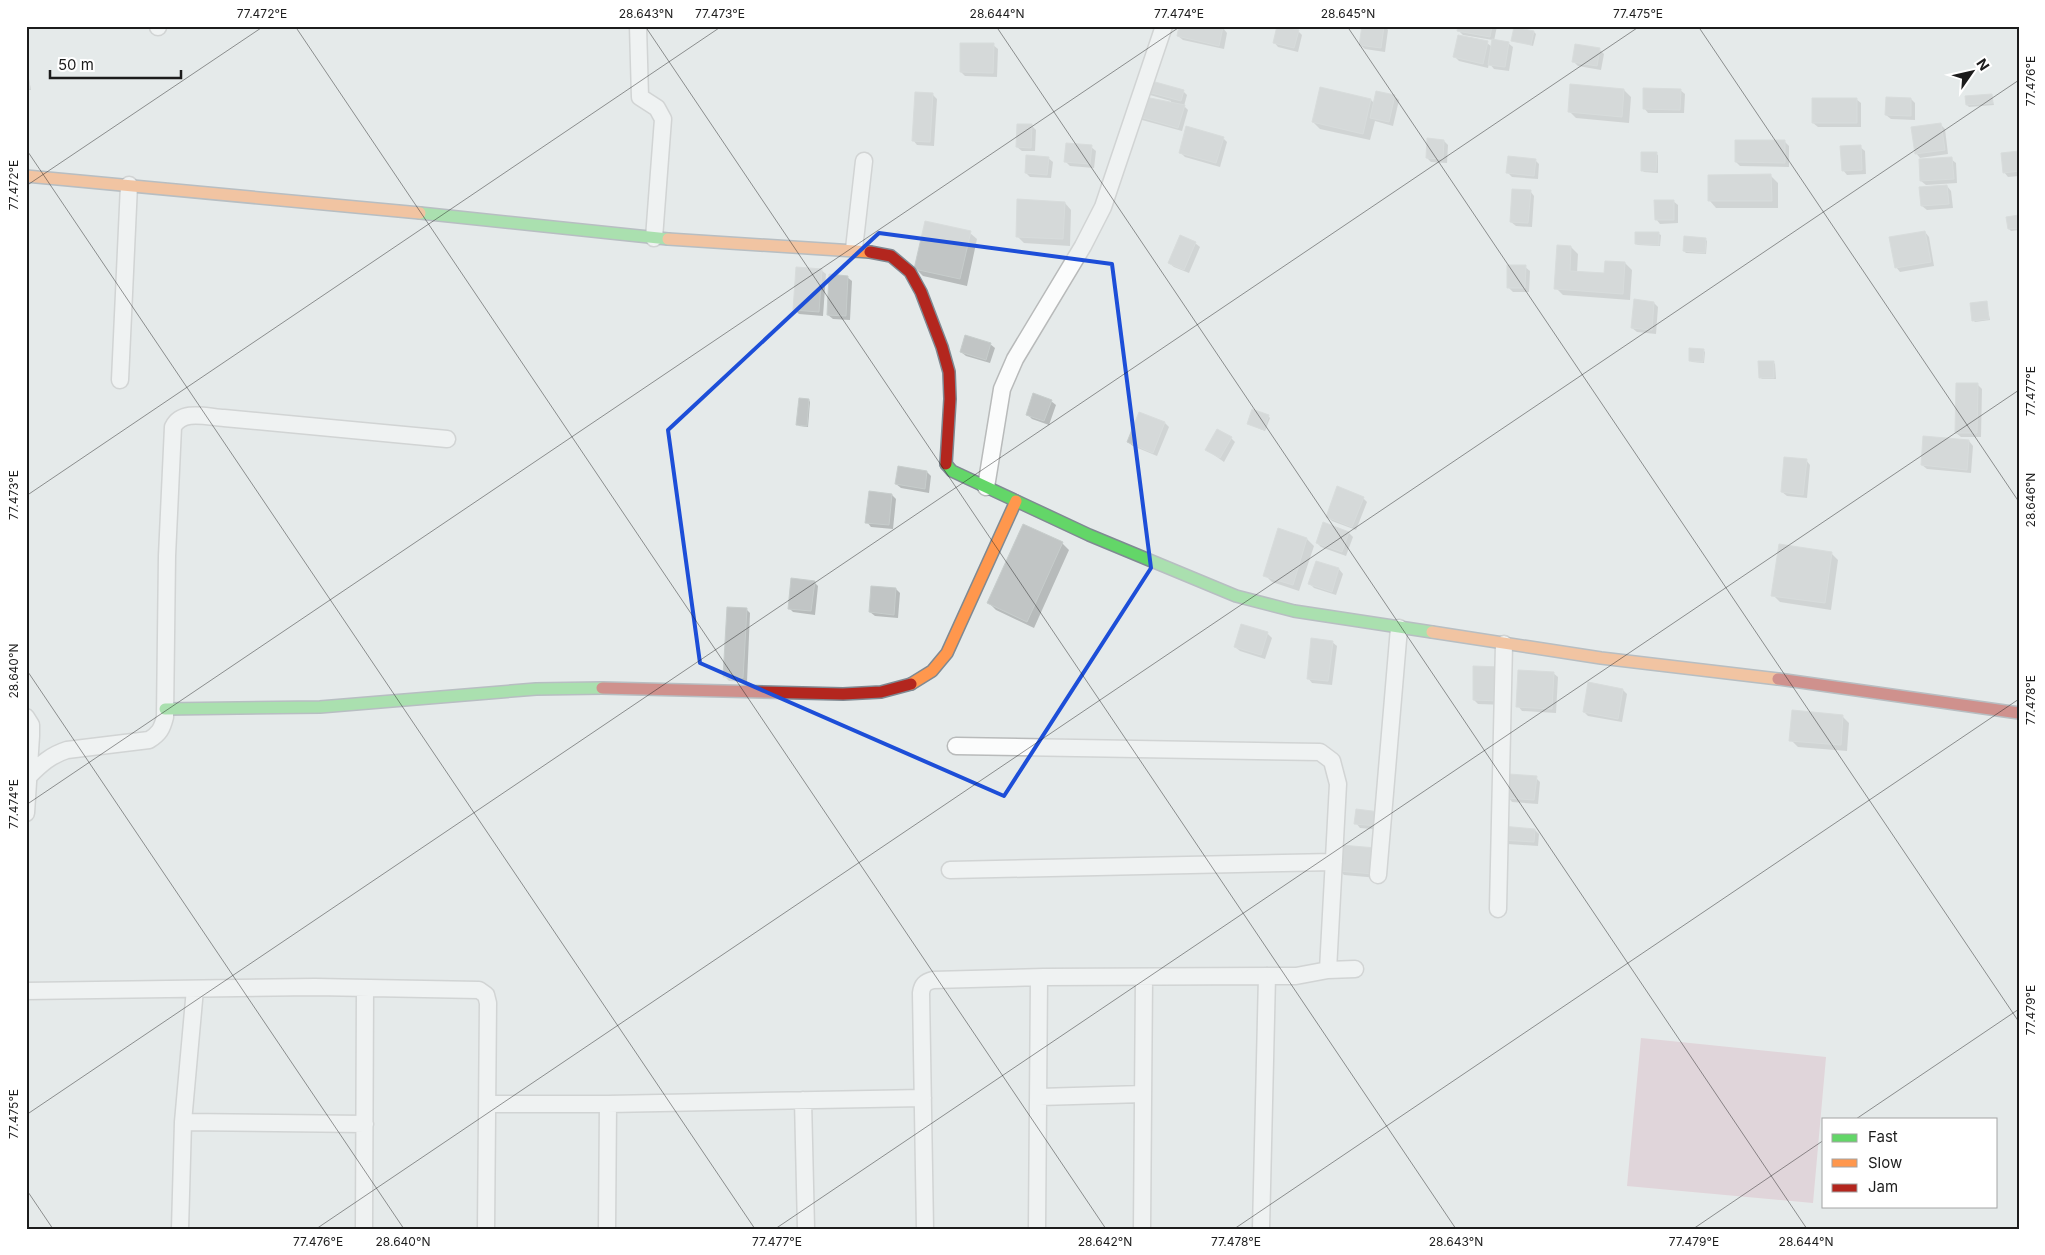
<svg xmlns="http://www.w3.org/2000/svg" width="2045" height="1255" font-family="Inter,sans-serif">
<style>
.water{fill:#dabcc7}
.shadow{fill:#0003}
.building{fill:#c1c5c5;stroke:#c7cdcc}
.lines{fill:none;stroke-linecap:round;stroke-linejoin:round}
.street-casing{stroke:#b8baba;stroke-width:19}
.fast-casing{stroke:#7f8992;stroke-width:14}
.slow-casing{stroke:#7f8992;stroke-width:14}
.jam-casing{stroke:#7f8992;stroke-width:14}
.street{stroke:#fbfcfc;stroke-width:16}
.fast{stroke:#63d668;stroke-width:11}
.slow{stroke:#ff974d;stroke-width:11}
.jam{stroke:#b3261e;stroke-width:11}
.marked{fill:none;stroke:#1d4ed8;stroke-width:4;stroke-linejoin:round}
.ticks{fill:none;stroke:#1c1c1c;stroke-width:1;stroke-opacity:0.45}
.neatline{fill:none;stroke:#1c1c1c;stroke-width:2}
.ticks-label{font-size:12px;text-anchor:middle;fill:#1c1c1c}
</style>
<rect width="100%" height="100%" fill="#e5eaea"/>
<path class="water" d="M 1641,1038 L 1826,1057 L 1813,1203 L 1627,1186 Z"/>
<path class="shadow" d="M 1180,26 L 1214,26 L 1223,28 L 1227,33 L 1224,49 L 1183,40 L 1178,36 Z
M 1278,26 L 1298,31 L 1302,35 L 1298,52 L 1278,47 L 1274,42 Z
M 1363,26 L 1385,26 L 1388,30 L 1385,52 L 1365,49 L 1360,45 Z
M 1459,26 L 1497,26 L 1494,41 L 1508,43 L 1513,47 L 1509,71 L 1494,69 L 1489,63 L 1488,68 L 1459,61 L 1455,57 L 1487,43 L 1492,47 L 1493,40 L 1463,35 L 1458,30 Z
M 1534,32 L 1536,34 L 1533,46 L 1513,40 Z
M 993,45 L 998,49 L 997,77 L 965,76 L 961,72 Z
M 1600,50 L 1604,54 L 1601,70 L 1578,66 L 1573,61 Z
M 26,64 L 31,90 L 26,90 Z
M 1624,90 L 1631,97 L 1629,123 L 1576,118 L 1569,111 Z
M 1680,90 L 1685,94 L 1684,113 L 1648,113 L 1644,108 Z
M 1146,91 L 1183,91 L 1187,95 L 1184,106 L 1188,110 L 1182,131 L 1142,120 L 1138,116 L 1171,103 L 1171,101 L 1150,95 Z
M 932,94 L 937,99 L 934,146 L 917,145 L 913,140 Z
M 1991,95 L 1994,105 L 1969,107 L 1967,105 Z
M 1394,96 L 1399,100 L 1393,126 L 1375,121 L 1370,140 L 1320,129 L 1313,122 L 1371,100 L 1375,104 Z
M 1856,99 L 1861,103 L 1861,127 L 1818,127 L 1813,123 Z
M 1911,99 L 1915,103 L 1915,120 L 1891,119 L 1886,115 Z
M 1941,125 L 1945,129 L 1948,154 L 1920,158 L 1916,153 Z
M 1032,126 L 1036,130 L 1035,151 L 1022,151 L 1017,147 Z
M 1223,138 L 1227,142 L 1220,167 L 1185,157 L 1180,152 Z
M 1444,141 L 1448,145 L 1447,163 L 1431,162 L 1427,158 Z
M 1785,142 L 1789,146 L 1789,167 L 1740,166 L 1736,162 Z
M 1091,147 L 1096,151 L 1094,168 L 1070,166 L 1065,161 Z
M 1860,147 L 1865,151 L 1866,174 L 1847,175 L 1843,170 Z
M 2019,153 L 2019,176 L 2008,177 L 2004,172 Z
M 1656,154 L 1658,155 L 1658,173 L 1644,172 L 1642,170 Z
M 1048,158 L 1053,162 L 1051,178 L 1030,177 L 1026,173 Z
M 1951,159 L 1956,163 L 1957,183 L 1926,185 L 1921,181 Z
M 1535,160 L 1539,164 L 1538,179 L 1512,177 L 1508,173 Z
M 1771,176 L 1778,183 L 1778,208 L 1716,208 L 1710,201 Z
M 1947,186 L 1951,191 L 1953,208 L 1927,210 L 1922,206 Z
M 1530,191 L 1534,196 L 1532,227 L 1516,226 L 1511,222 Z
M 1673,201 L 1678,205 L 1678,223 L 1660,224 L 1656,219 Z
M 1065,203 L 1071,210 L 1070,246 L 1024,243 L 1017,236 Z
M 2019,216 L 2019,230 L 2011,231 L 2009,229 Z
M 1925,232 L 1929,237 L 1934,266 L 1900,272 L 1896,267 Z
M 970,233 L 977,239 L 967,286 L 923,276 L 916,269 Z
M 1659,234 L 1661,235 L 1660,246 L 1638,245 L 1636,244 Z
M 1705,239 L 1707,241 L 1706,254 L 1686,253 L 1684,251 Z
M 1195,243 L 1200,247 L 1189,273 L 1174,267 L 1169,263 Z
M 1571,247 L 1578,254 L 1577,273 L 1605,274 L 1625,263 L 1632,270 L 1630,300 L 1563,295 L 1556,288 Z
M 1525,267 L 1530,271 L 1529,292 L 1513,292 L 1508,287 Z
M 821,270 L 826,274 L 823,316 L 799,314 L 794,309 Z
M 847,277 L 852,281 L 850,320 L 833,319 L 828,315 Z
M 1654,303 L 1658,307 L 1656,334 L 1637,332 L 1632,328 Z
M 1986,303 L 1990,320 L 1975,322 L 1973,320 Z
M 990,344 L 995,348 L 990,363 L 966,356 L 961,352 Z
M 1703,350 L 1705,352 L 1704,363 L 1692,362 L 1690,360 Z
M 1773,362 L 1775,364 L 1776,379 L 1762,379 L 1760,377 Z
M 1978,385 L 1982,389 L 1981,437 L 1961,437 L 1956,433 Z
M 809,400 L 810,402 L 808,427 L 799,426 L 798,424 Z
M 1051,401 L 1056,405 L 1049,425 L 1032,419 L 1027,414 Z
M 1268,416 L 1270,418 L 1265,431 L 1248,424 Z
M 1165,423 L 1169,427 L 1157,456 L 1133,446 L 1128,442 Z
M 1231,438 L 1235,442 L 1224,462 L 1207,450 Z
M 1969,441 L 1973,446 L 1971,473 L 1927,469 L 1922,465 Z
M 1806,460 L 1810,465 L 1807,498 L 1787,496 L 1782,492 Z
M 927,472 L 931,476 L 929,493 L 901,488 L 896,484 Z
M 892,495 L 896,499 L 893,529 L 871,527 L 867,522 Z
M 1363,498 L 1367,502 L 1356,530 L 1332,521 L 1327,516 Z
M 1349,533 L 1353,537 L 1346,556 L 1321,547 L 1317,543 Z
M 1307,539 L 1314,546 L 1299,591 L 1272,582 L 1265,575 Z
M 1062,543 L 1069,550 L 1034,628 L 996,610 L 989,603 Z
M 1831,553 L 1838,560 L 1831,610 L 1780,602 L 1773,595 Z
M 1317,562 L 1339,569 L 1343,574 L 1336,595 L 1314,588 L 1310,584 Z
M 814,582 L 818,586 L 815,615 L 793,612 L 789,608 Z
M 896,589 L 900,593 L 898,618 L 875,616 L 870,612 Z
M 746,609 L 750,613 L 747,682 L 729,681 L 725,677 Z
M 1267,633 L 1272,638 L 1265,659 L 1240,651 L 1235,647 Z
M 1332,642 L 1337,646 L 1332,685 L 1312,683 L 1308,678 Z
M 1475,667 L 1504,705 L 1478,704 L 1474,700 Z
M 1553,673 L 1558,677 L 1556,713 L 1522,711 L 1518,706 Z
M 1623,690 L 1627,694 L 1622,722 L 1588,716 L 1584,712 Z
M 1842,716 L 1849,723 L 1847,751 L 1798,747 L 1791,740 Z
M 1536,778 L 1540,782 L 1538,804 L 1512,802 L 1508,797 Z
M 1380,813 L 1383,830 L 1360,828 L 1356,823 Z
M 1535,830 L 1539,834 L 1538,846 L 1507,844 L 1502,839 Z
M 1342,846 L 1378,878 L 1344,875 L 1340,871 Z"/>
<path class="building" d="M 1179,26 L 1223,27 L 1219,46 L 1177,36 Z
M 1277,26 L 1299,30 L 1294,48 L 1273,43 Z
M 1362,26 L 1384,26 L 1381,48 L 1359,45 Z
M 1458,26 L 1492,26 L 1490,37 L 1457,31 Z
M 1514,27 L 1534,31 L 1531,45 L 1511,41 Z
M 1458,35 L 1488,41 L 1483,64 L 1453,57 Z
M 1492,39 L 1509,42 L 1505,67 L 1488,65 Z
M 960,43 L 994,43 L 993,73 L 960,72 Z
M 1575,44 L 1600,48 L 1597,66 L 1572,62 Z
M 26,63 L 30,88 L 26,89 Z
M 1148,80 L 1184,90 L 1181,101 L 1144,91 Z
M 1570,84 L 1624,89 L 1622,117 L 1568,112 Z
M 1320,87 L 1371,99 L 1363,134 L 1312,122 Z
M 1643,88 L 1681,89 L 1680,110 L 1643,109 Z
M 1376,91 L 1395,95 L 1389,122 L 1370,118 Z
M 915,92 L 933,93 L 930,142 L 912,141 Z
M 1992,94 L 1993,103 L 1966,105 L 1965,96 Z
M 1145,97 L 1185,105 L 1178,128 L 1136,116 Z
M 1886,97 L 1911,98 L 1911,116 L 1885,115 Z
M 1812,98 L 1857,98 L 1857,123 L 1812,123 Z
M 1941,123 L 1945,150 L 1915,154 L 1911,127 Z
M 1017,124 L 1032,124 L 1031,148 L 1016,147 Z
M 1186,126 L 1224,137 L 1216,163 L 1179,153 Z
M 1427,138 L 1444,140 L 1443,159 L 1426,158 Z
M 1735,140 L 1785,140 L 1785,163 L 1735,162 Z
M 1066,143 L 1092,145 L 1090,164 L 1064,162 Z
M 1861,145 L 1862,170 L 1842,171 L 1840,146 Z
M 2019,151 L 2019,171 L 2003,173 L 2001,153 Z
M 1641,152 L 1657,152 L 1656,171 L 1641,171 Z
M 1026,155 L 1049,157 L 1047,175 L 1025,173 Z
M 1508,156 L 1536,159 L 1534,176 L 1506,173 Z
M 1952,157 L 1954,179 L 1920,181 L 1919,159 Z
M 1771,174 L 1772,201 L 1708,201 L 1708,175 Z
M 1947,185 L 1949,204 L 1921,206 L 1919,187 Z
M 1512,189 L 1531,190 L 1528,223 L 1510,222 Z
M 1017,199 L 1065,202 L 1063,239 L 1016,237 Z
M 1654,200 L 1674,200 L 1674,220 L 1655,220 Z
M 2019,215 L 2019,228 L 2008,229 L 2006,217 Z
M 925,221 L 971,231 L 960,279 L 914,269 Z
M 1925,231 L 1931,262 L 1895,268 L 1889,237 Z
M 1635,232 L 1659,232 L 1659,245 L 1635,244 Z
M 1180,235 L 1196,242 L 1184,270 L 1168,263 Z
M 1684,236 L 1706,238 L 1705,253 L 1683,251 Z
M 1557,245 L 1571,246 L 1570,271 L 1604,273 L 1605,261 L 1625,262 L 1623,294 L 1554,289 Z
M 1507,265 L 1526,265 L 1525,288 L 1507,288 Z
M 796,267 L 822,269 L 819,312 L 793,310 Z
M 829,274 L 848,276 L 846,316 L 827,315 Z
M 1634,299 L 1654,302 L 1652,330 L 1631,328 Z
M 1987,301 L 1989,319 L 1972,321 L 1970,303 Z
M 965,335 L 991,343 L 986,360 L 960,352 Z
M 1689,348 L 1704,349 L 1703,362 L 1689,361 Z
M 1758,361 L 1774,361 L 1774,378 L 1759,378 Z
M 1956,383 L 1978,383 L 1977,433 L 1955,433 Z
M 1033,393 L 1052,400 L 1044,421 L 1026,415 Z
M 799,398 L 809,399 L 807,426 L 796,425 Z
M 1252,409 L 1269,415 L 1264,430 L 1247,424 Z
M 1139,412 L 1165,422 L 1153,453 L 1127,442 Z
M 1217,429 L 1232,437 L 1220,458 L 1205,450 Z
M 1923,436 L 1969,440 L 1967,470 L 1921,465 Z
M 1784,457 L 1807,459 L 1803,495 L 1781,492 Z
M 898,466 L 927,471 L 925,489 L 895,484 Z
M 1337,486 L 1364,497 L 1352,527 L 1326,517 Z
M 869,491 L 892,494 L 889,525 L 865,523 Z
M 1323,522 L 1349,532 L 1342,552 L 1316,543 Z
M 1023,524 L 1063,542 L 1027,622 L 987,603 Z
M 1278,528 L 1307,538 L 1293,585 L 1263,576 Z
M 1779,544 L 1832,552 L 1825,603 L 1771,596 Z
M 1316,561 L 1339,568 L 1332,592 L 1308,584 Z
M 791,578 L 815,581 L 811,611 L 788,609 Z
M 871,586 L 896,588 L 894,615 L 869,612 Z
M 727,607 L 747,608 L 743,678 L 723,677 Z
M 1241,624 L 1268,632 L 1261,655 L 1234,647 Z
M 1311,638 L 1333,641 L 1328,681 L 1307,679 Z
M 1473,666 L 1501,667 L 1500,701 L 1473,700 Z
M 1518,670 L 1554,672 L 1552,709 L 1516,707 Z
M 1588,682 L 1623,689 L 1618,719 L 1583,712 Z
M 1792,710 L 1843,715 L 1841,745 L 1789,741 Z
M 1509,774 L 1537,776 L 1534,800 L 1507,798 Z
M 1356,809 L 1380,812 L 1379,826 L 1354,824 Z
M 1502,826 L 1535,829 L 1534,842 L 1501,840 Z
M 1341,845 L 1376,848 L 1374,874 L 1338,871 Z"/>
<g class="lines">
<defs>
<path id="street" d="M 638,26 L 640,97 L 657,108 L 663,119 L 654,238
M 158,27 L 158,26
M 854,249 L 864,161
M 120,380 L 129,185
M 986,487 L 1002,389 L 1015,359 L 1083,246 L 1103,207 L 1164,26
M 26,717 L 31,725 L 31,736 L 26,813
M 956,746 L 1320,752 L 1332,761 L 1338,784 L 1328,970
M 29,776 C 41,764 51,755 67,750 L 149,740 C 159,734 162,729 165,717 L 167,556 L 173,427 C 182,409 207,417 224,418 L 447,439
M 950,870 L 1334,862
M 1378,875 L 1399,628
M 1498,909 L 1504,644
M 26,991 L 315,987 L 479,990 L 486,995 L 488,1003 L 486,1229
M 1039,1097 L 1143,1094
M 803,1100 L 806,1229
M 487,1104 L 608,1104 L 923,1098
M 183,1122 L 365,1124
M 180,1229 L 183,1122 L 195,989
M 364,1229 L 365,988
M 607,1229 L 608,1104
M 925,1229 L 921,993 C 922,985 925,982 933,980 L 1044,977 L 1296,976 L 1328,970 L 1355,969
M 1037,1229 L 1039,978
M 1142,1229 L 1144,977
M 1261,1229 L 1267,976"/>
<path id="fast" d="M 420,213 L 668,239
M 946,464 L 952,471 L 1089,535 L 1236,596 L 1294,611 L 1432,632
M 165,709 L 320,707 L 536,689 L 602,688"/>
<path id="slow" d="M 26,176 L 420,213
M 668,239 L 870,252
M 1432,632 L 1601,658 L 1778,679
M 911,684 L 932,671 L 947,653 L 1016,501"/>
<path id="jam" d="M 870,252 L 891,256 L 910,272 L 921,292 L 942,347 L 949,372 L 950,399 L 946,464
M 1778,679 L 2019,713
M 602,688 L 843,694 L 881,692 L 911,684"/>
</defs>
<use href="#street" class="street-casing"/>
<use href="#fast" class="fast-casing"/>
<use href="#slow" class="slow-casing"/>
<use href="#jam" class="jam-casing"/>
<use href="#street" class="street"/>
<use href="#fast" class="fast"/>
<use href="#slow" class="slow"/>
<use href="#jam" class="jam"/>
</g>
<path d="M0 0H2045V1255H0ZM 879,233 L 1112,264 L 1151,568 L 1004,796 L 700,663 L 668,430 Z" fill="#e5eaea" fill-opacity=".55" fill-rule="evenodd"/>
<path class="marked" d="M 879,233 L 1112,264 L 1151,568 L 1004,796 L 700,663 L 668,430 Z"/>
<path class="ticks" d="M 295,26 L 1106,1229M 645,26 L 1456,1229M 996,26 L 1807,1229M 1347,26 L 2019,1022M 1698,26 L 2019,502M 26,149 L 755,1229M 26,186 L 264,26M 26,496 L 722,26M 26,669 L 404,1229M 26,805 L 1181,26M 26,1115 L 1640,26M 1856,1119 L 2019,1009M 26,1189 L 53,1229M 316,1229 L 2019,80M 775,1229 L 2019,390M 1234,1229 L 2019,699M 1693,1229 L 1824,1140"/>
<rect width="2045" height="1255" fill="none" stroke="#ffffff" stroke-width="55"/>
<rect x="1822" y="1118" width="175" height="90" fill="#ffffff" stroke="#a4a4a4"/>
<rect x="1832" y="1134" width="25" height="8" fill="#63d668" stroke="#a4a4a4"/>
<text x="1868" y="1142" font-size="15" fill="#1c1c1c">Fast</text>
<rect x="1832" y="1159" width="25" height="8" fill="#ff974d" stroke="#a4a4a4"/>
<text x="1868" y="1168" font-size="15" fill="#1c1c1c">Slow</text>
<rect x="1832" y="1184" width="25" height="8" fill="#b3261e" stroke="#a4a4a4"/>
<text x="1868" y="1192" font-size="15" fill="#1c1c1c">Jam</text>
<g transform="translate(1972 72) rotate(56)" stroke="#ffffff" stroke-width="4" paint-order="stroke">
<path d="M0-4L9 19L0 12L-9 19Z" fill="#1c1c1c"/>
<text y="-8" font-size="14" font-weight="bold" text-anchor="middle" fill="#1c1c1c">N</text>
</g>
<path d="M50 70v8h131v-8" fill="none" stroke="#1c1c1c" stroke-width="2.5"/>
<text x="58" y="70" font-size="15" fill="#1c1c1c" stroke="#ffffff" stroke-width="4" paint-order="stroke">50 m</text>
<rect x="28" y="28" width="1990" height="1200" class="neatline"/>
<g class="ticks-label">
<text x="262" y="18">77.472°E</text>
<text x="646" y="18">28.643°N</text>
<text x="720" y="18">77.473°E</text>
<text x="997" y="18">28.644°N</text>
<text x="1179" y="18">77.474°E</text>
<text x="1348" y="18">28.645°N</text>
<text x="1638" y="18">77.475°E</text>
<text transform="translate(2031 81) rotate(-90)" y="4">77.476°E</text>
<text transform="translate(14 185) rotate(-90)" y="4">77.472°E</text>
<text transform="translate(2031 391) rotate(-90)" y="4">77.477°E</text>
<text transform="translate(14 495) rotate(-90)" y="4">77.473°E</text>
<text transform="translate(2031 500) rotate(-90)" y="4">28.646°N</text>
<text transform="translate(14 671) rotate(-90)" y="4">28.640°N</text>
<text transform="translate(2031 700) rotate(-90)" y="4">77.478°E</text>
<text transform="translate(14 804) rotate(-90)" y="4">77.474°E</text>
<text transform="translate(2031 1010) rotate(-90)" y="4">77.479°E</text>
<text transform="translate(14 1114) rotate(-90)" y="4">77.475°E</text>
<text x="318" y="1246">77.476°E</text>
<text x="403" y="1246">28.640°N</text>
<text x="777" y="1246">77.477°E</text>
<text x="1105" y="1246">28.642°N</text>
<text x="1236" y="1246">77.478°E</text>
<text x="1456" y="1246">28.643°N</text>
<text x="1694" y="1246">77.479°E</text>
<text x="1806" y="1246">28.644°N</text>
</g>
</svg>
